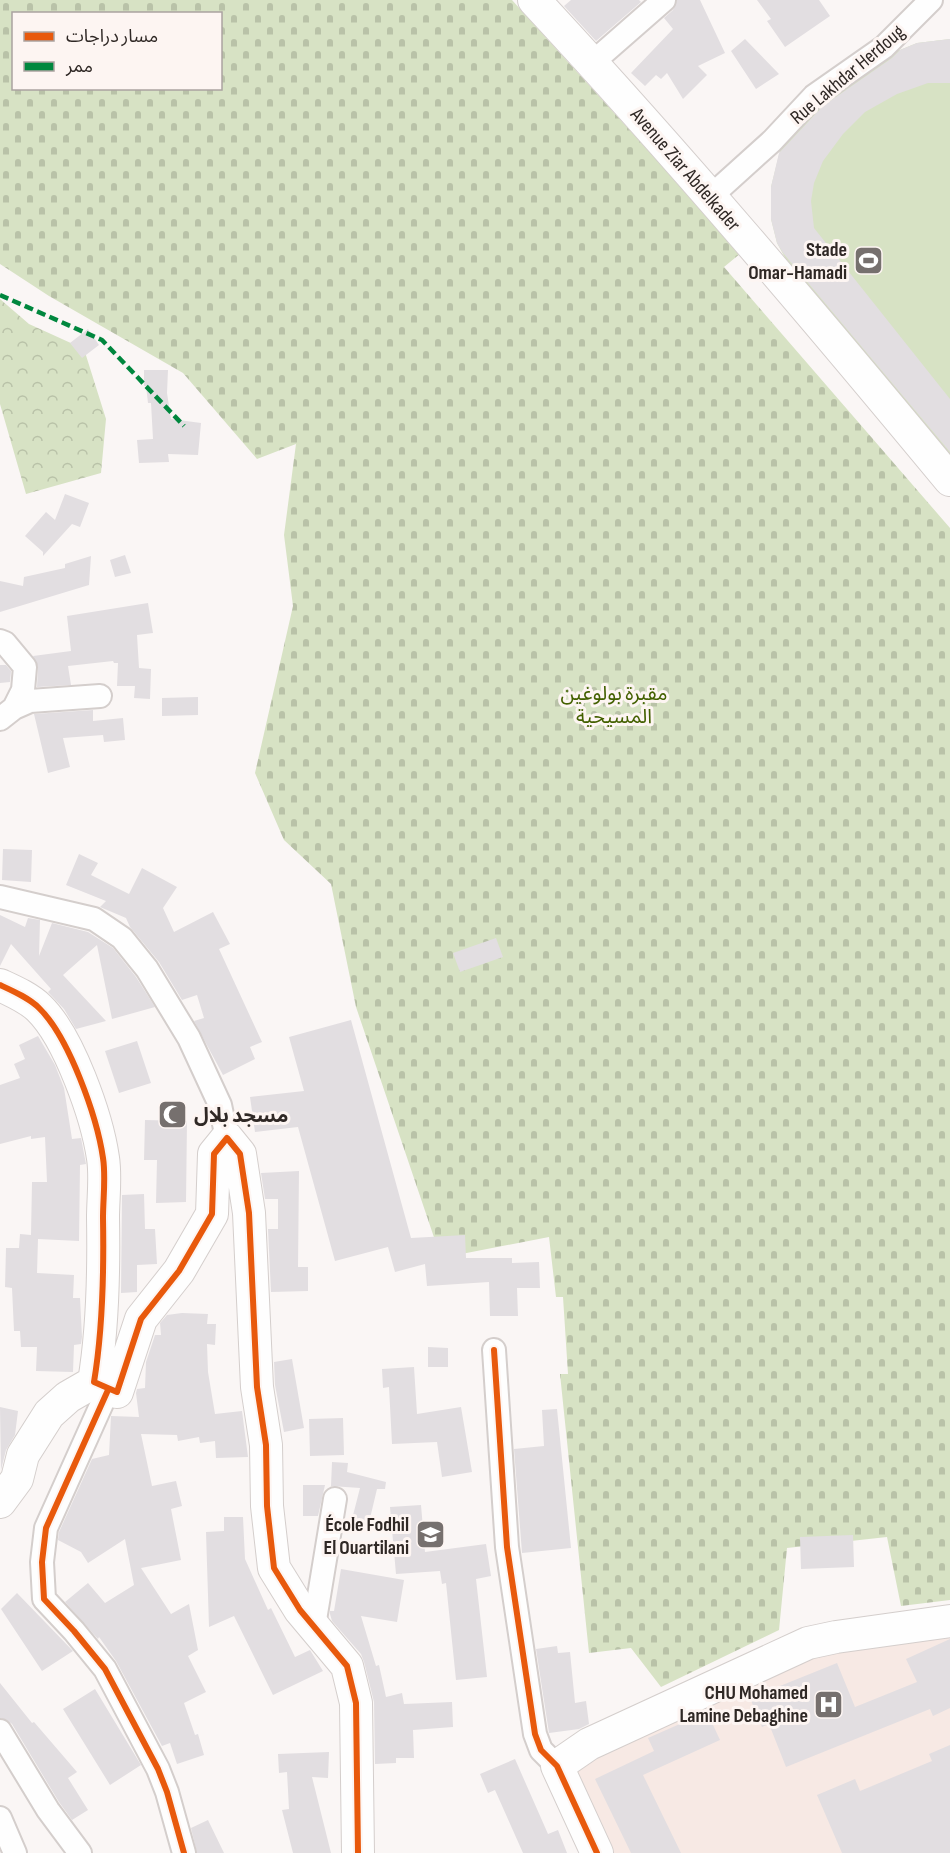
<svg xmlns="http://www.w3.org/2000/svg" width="950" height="1853" font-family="'Sofia Sans Condensed','Noto Sans Arabic',sans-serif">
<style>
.built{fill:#f7e9e4}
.forest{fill:url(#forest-crowns)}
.cemetery{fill:url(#cemetery-stones);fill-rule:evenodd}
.park{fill:#d7e2c4}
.building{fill:#e2dee1}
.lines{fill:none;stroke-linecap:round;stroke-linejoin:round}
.street-casing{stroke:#d4cecc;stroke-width:26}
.secondary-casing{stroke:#d4cecc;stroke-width:34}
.street{stroke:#fefefe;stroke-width:22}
.secondary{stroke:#fefefe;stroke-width:32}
.quiet{stroke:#00873e;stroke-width:4.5;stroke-dasharray:9 4.5;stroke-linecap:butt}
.cycleway-casing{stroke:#fdf5f2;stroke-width:10}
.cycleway{stroke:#e8590c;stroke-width:6}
.labels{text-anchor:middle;stroke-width:6;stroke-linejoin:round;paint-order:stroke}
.street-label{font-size:20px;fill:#2f2825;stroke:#fdf5f2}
.poi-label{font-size:20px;font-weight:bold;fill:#2f2825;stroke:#fdf5f2;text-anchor:end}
.park-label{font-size:20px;fill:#436000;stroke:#fdf5f2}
</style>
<defs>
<pattern id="forest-crowns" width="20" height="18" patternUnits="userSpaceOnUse" patternTransform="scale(1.5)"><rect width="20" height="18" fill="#d7e2c4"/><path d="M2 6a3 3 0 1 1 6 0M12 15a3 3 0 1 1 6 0" fill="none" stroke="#b9c2a8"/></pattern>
<pattern id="cemetery-stones" width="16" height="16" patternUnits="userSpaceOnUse" patternTransform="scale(1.5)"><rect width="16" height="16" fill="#d7e2c4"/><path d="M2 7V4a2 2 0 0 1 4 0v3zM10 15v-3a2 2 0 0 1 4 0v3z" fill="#b9c2a8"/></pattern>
</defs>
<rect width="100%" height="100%" fill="#faf6f5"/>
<path class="built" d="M 950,1637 L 950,1853 L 605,1853 L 572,1768 L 816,1655 Z"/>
<path class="forest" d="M 0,299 L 29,324 L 84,349 L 106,419 L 101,473 L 26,494 L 0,404 Z"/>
<path class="cemetery" d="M 0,0 L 512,0 L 741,253 L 724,267 L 950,528 L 950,1600 L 901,1606 L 887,1537 L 787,1548 L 779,1630 L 661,1687 L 631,1648 L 589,1653 L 560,1374 L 568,1374 L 563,1297 L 556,1297 L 549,1237 L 441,1258 L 356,1007 L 331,884 L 284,840 L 255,773 L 293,606 L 284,535 L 296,444 L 257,459 L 183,373 L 49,296 L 0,264 ZM 14,14 L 220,14 L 220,88 L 14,88 Z"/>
<path class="park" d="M 950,39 L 950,462 L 795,276 L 777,243 L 771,219 L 771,187 L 780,151 L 815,104 L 885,56 L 917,43 Z"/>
<path class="building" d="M 571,0 L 639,0 L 641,2 L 596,41 L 564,6 Z
M 677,0 L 700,0 L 725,53 L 698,66 L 707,75 L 683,99 L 667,73 L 661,79 L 656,75 L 645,86 L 631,73 L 673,29 L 664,18 L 673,10 Z
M 757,0 L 819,0 L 830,16 L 785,47 L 767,21 L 771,19 Z
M 745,39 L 779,74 L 756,89 L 731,51 Z
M 950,39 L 950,83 L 928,83 L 897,94 L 865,112 L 843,134 L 823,161 L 814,183 L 811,201 L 814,228 L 950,399 L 950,452 L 783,253 L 777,243 L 771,219 L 771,187 L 779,153 L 823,106 L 892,58 L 900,50 L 917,43 Z
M 88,329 L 99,345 L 82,358 L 70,343 Z
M 144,370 L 168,370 L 167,393 L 171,419 L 201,423 L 198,455 L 168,454 L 169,462 L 139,463 L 137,440 L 153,439 L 151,403 L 148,403 L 146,386 L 144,386 Z
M 65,494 L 89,503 L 80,527 L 72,524 L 43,556 L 43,552 L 25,536 L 46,512 L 55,520 Z
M 125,555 L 131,573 L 115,577 L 110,560 Z
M 91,556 L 89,585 L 0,612 L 0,581 L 23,586 L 24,577 L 65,568 L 65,564 Z
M 148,603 L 153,633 L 137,635 L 139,668 L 151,669 L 150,699 L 134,698 L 135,686 L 117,686 L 118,663 L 114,663 L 113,661 L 68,666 L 71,685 L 37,687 L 38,667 L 33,656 L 71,651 L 67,616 Z
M 0,665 L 6,665 L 11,671 L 10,682 L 0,683 Z
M 198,697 L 198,715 L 162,716 L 162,698 Z
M 93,710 L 93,721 L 123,718 L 125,740 L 104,742 L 103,735 L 63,738 L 70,767 L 48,773 L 34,714 Z
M 3,849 L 32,850 L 31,882 L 2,880 Z
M 79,854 L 98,863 L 91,875 L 129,894 L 142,868 L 177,887 L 163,908 L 174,932 L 213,912 L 230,944 L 219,949 L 262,1042 L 250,1047 L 255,1059 L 223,1075 L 194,1021 L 204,1018 L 197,995 L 182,1000 L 159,962 L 130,927 L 126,918 L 100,907 L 106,901 L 66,885 Z
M 0,915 L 25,927 L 28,918 L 40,920 L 39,956 L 52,923 L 88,932 L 113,948 L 136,977 L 155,1007 L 112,1019 L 97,945 L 63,975 L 106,1021 L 76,1029 L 64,1009 L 48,992 L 51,989 L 11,944 L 0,966 Z
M 496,938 L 503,957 L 460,972 L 453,953 Z
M 351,1020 L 411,1238 L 465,1235 L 466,1258 L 512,1258 L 512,1263 L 539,1262 L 540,1288 L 517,1288 L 518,1316 L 490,1316 L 489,1282 L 427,1286 L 425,1264 L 395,1272 L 388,1247 L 335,1261 L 298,1127 L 255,1132 L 250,1097 L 304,1091 L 289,1037 Z
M 38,1036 L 55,1065 L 64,1088 L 72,1139 L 81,1138 L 86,1164 L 80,1165 L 79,1241 L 38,1239 L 37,1273 L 74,1275 L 73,1298 L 80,1298 L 82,1337 L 81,1344 L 74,1345 L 73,1372 L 36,1371 L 37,1347 L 21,1347 L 20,1331 L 14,1331 L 12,1288 L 5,1287 L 6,1248 L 19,1248 L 20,1234 L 31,1235 L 32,1182 L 47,1182 L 45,1137 L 31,1139 L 31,1136 L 0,1144 L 0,1085 L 20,1078 L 14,1064 L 25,1059 L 19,1045 Z
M 137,1041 L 151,1083 L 119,1093 L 105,1051 Z
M 145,1120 L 187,1121 L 186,1202 L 156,1203 L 157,1160 L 144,1160 Z
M 299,1171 L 298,1267 L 308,1267 L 308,1291 L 271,1292 L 268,1229 L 278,1229 L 278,1199 L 265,1199 L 261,1173 Z
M 144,1194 L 145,1229 L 155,1229 L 157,1264 L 137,1265 L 137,1292 L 121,1293 L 122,1195 Z
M 182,1313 L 208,1314 L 207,1324 L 216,1324 L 215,1345 L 207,1344 L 208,1372 L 215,1414 L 242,1411 L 248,1457 L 216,1458 L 215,1441 L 200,1443 L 199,1437 L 178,1441 L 177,1435 L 141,1434 L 152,1486 L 176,1481 L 182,1506 L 171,1509 L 181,1560 L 141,1568 L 171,1614 L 189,1604 L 198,1650 L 188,1656 L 206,1692 L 184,1703 L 195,1735 L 198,1734 L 204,1755 L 177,1764 L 170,1743 L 162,1746 L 116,1661 L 99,1637 L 98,1639 L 65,1602 L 88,1583 L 105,1603 L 134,1585 L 125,1539 L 88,1563 L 81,1552 L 58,1540 L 59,1532 L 92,1459 L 109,1455 L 111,1416 L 139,1417 L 136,1393 L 137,1389 L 145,1388 L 146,1362 L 155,1335 L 161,1335 L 160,1323 L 167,1315 Z
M 428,1347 L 448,1348 L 448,1367 L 428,1367 Z
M 292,1359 L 304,1428 L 284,1432 L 275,1385 L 274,1362 Z
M 414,1367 L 417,1414 L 461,1407 L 472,1472 L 442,1477 L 437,1442 L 392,1444 L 389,1387 L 383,1388 L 382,1369 Z
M 0,1407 L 18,1411 L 15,1435 L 6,1450 L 1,1470 Z
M 557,1409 L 571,1548 L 522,1553 L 514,1449 L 544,1446 L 542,1410 Z
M 343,1418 L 344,1455 L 310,1456 L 309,1419 Z
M 332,1462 L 348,1463 L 347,1472 L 386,1482 L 385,1489 L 377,1489 L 367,1531 L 350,1527 L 360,1488 L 331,1486 Z
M 303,1485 L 325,1485 L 318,1516 L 303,1516 Z
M 421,1505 L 425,1552 L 486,1544 L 491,1576 L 476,1579 L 487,1677 L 456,1680 L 446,1583 L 442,1584 L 440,1571 L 396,1574 L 390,1507 Z
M 224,1517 L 243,1517 L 245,1559 L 268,1610 L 271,1608 L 295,1657 L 310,1650 L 323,1671 L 273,1695 L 234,1616 L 209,1627 L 206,1532 L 224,1531 Z
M 853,1535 L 854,1567 L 801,1569 L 800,1537 Z
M 341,1569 L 404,1580 L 397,1622 L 361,1616 L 376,1666 L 379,1665 L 386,1697 L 402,1693 L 404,1704 L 452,1702 L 453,1727 L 413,1730 L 414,1758 L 396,1758 L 396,1763 L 375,1764 L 374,1702 L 364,1662 L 361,1654 L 332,1621 L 330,1614 L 330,1611 L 334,1611 Z
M 17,1593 L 73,1651 L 42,1671 L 1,1609 Z
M 950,1639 L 950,1708 L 933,1716 L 930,1709 L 786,1767 L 769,1724 L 762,1727 L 750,1698 L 837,1663 L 855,1707 L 917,1682 L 906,1659 Z
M 557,1646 L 558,1653 L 570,1652 L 575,1703 L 586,1701 L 589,1724 L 579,1729 L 549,1733 L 536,1649 Z
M 0,1683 L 32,1723 L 34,1722 L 77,1772 L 68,1778 L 88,1810 L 72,1820 L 59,1802 L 12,1724 L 7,1720 L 0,1718 Z
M 95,1689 L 141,1765 L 110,1785 L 63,1709 Z
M 707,1712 L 720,1740 L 643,1775 L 681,1853 L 631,1853 L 595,1779 L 654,1751 L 648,1738 Z
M 950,1745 L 950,1853 L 842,1853 L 817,1795 L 855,1779 L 860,1791 L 932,1761 L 929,1754 Z
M 329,1752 L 328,1778 L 312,1777 L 331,1853 L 293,1853 L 282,1810 L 289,1809 L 287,1772 L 279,1773 L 278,1754 Z
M 515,1759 L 548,1834 L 558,1830 L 567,1853 L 523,1853 L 495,1790 L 488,1793 L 480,1774 Z
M 208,1820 L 224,1853 L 197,1853 L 191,1828 Z"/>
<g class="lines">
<defs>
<path id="street" d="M 592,63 L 664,0
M 710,197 L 772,141 L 814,96 L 884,47 L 931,0
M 0,641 L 5,643 L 25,667 L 23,690 L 14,708
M 0,719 L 14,708 L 30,701 L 100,696
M 0,897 L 94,919 L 122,938 L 147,969 L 189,1038 L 220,1105 L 227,1138
M 494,1350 L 507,1547 L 535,1734 L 541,1750 L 557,1766
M 108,1390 L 46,1528 L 42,1562 L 44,1599 L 74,1631 L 105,1669 L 158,1769 L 167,1792 L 184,1853
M 314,1626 L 335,1499
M 0,1731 L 48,1810 L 80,1853
M 0,1818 L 15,1853"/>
<path id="secondary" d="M 534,0 C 678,155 815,317 950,480
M 0,985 C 13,991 29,998 39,1008 C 69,1037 97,1117 103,1158 C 106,1177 103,1198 103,1218 C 104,1272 103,1328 94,1382 L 117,1392 L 141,1319 L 179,1271 L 212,1214 L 214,1154 L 227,1138 L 240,1154 L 249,1213 L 257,1387 L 266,1445 L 267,1506 L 274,1568 L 300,1610 L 347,1666 L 356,1703 L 358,1853
M 0,1502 L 17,1479 L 23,1455 L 49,1414 L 68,1397 L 94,1382
M 597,1853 L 557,1766 L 589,1744 L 808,1643 L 836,1637 L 950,1621"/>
</defs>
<use href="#street" class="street-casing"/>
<use href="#secondary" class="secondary-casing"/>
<use href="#street" class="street"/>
<use href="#secondary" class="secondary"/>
<path class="quiet" d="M 0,295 L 102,340 L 184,426"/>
<defs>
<path id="cycleway" d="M 0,985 C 13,991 29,998 39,1008 C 69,1037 97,1117 103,1158 C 106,1177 103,1198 103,1218 C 104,1272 103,1328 94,1382 L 117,1392 L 141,1319 L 179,1271 L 212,1214 L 214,1154 L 227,1138 L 240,1154 L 249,1213 L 257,1387 L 266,1445 L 267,1506 L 274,1568 L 300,1610 L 347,1666 L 356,1703 L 358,1853
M 494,1350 L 507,1547 L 535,1734 L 541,1750 L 557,1766 L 597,1853
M 108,1390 L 46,1528 L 42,1562 L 44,1599 L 74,1631 L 105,1669 L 158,1769 L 167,1792 L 184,1853"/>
</defs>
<use href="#cycleway" class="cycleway-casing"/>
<use href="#cycleway" class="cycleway"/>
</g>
<defs>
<symbol id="stadium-square" viewBox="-11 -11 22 22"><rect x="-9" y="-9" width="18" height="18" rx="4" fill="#76706e" stroke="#fdf5f2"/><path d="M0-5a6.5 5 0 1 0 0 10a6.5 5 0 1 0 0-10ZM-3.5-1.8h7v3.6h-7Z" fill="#fff"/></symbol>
<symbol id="mosque-square" viewBox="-11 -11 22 22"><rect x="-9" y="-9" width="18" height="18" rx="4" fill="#76706e" stroke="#fdf5f2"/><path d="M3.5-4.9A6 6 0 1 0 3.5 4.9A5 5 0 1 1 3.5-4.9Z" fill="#fff"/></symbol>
<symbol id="school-square" viewBox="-11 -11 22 22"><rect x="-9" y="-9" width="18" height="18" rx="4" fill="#76706e" stroke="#fdf5f2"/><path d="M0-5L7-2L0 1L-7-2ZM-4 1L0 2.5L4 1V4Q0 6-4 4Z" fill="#fff"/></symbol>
<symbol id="hospital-square" viewBox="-11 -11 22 22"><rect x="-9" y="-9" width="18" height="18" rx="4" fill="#76706e" stroke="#fdf5f2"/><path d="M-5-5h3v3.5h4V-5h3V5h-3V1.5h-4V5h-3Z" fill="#fff"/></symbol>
</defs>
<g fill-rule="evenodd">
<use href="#stadium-square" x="852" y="244" width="33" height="33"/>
<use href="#mosque-square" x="156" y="1098" width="33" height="33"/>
<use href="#school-square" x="414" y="1518" width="33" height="33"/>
<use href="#hospital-square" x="812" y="1688" width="33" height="33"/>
</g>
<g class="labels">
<g class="street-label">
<text transform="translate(847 74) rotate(-40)" y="7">Rue Lakhdar Herdoug</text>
<text transform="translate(686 169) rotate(49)" y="7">Avenue Ziar Abdelkader</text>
</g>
<g class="poi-label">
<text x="847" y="256">Stade<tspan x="847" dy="23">Omar-Hamadi</tspan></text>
<text x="194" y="1122" text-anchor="start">مسجد بلال</text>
<text x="409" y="1531">École Fodhil<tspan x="409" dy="23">El Ouartilani</tspan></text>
<text x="808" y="1699">CHU Mohamed<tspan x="808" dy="23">Lamine Debaghine</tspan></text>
</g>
<g class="park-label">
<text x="614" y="700">مقبرة بولوغين<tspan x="614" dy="23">المسيحية</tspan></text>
</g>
</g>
<rect x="12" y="12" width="210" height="78" fill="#fdf5f2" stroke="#aba3a0" stroke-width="1.5"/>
<rect x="24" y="32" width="30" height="9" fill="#e8590c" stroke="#aba3a0" stroke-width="1.5"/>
<text x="66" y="42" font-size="18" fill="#2f2825">مسار دراجات</text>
<rect x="24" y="62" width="30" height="9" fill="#00873e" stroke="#aba3a0" stroke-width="1.5"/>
<text x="66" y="72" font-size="18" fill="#2f2825">ممر</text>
</svg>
